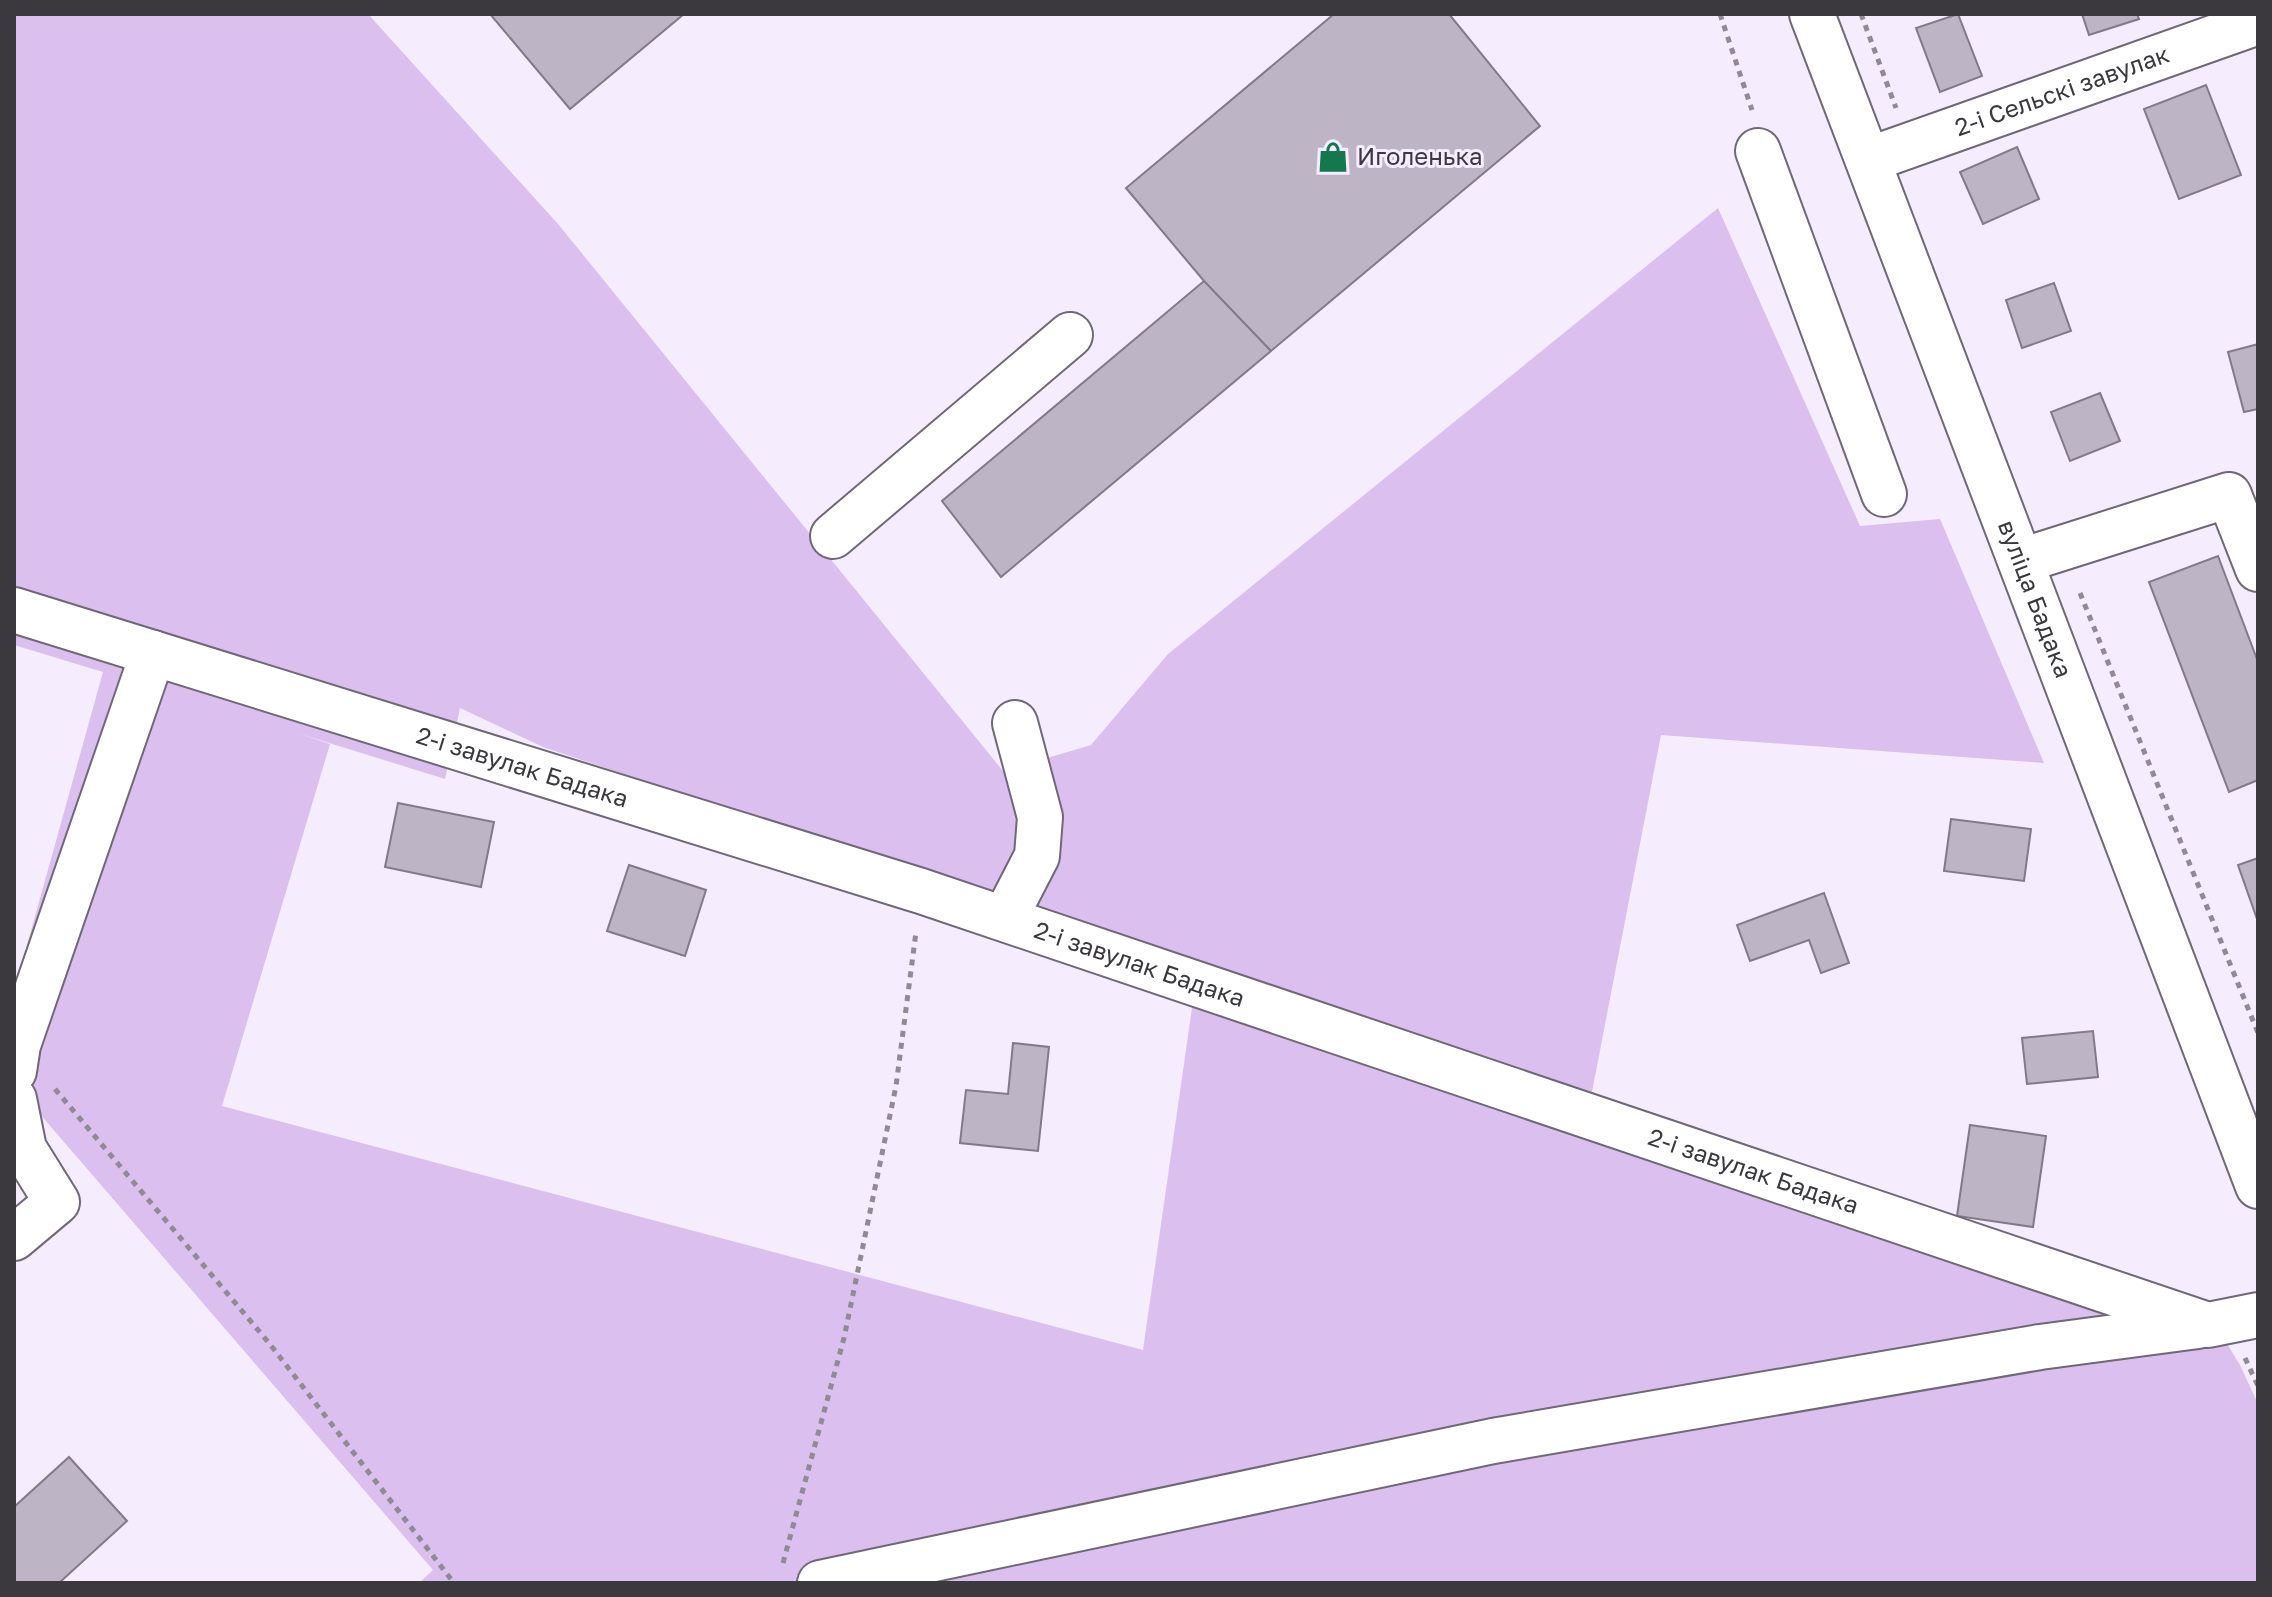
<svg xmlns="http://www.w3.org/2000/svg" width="2272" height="1597" font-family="'Golos Text',sans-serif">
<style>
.green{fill:#dabfef;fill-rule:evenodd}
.building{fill:#bdb4c5;stroke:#827989;stroke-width:2}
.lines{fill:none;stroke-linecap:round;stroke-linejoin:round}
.minor-casing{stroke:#706877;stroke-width:48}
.major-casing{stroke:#706877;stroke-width:48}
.path{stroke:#908a95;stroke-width:5;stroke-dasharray:6 6;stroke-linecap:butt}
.minor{stroke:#fff;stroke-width:44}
.major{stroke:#fff;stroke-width:44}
.labels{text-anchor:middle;stroke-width:6;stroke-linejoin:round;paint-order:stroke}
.street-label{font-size:24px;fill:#3b383e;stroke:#f5ecfd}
.poi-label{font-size:24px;fill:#3b383e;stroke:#f5ecfd;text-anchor:start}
</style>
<rect width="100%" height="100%" fill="#f5ecfd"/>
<path class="green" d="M 14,14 L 368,14 L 558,224 L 1003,771 L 1091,745 L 1168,654 L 1718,208 L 1860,526 L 1940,519 L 2044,763 L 1661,735 L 1591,1097 L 2200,1299 L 2240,1365 L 2258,1404 L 2258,1583 L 419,1583 L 433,1570 L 14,1084 L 14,992 L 103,672 L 14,645 ZM 460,708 L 543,747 L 1198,966 L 1143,1350 L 222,1106 L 330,744 L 297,733 L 445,779 Z"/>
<path class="building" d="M 490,14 L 684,14 L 570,109 Z
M 1334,14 L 1449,14 L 1540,126 L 1271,351 L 1204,281 L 1126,188 Z
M 1958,14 L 1982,76 L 1940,92 L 1916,28 Z
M 2082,14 L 2137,14 L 2139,19 L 2089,35 Z
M 2206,85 L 2241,175 L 2179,199 L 2144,109 Z
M 2017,147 L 2039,199 L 1983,224 L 1960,172 Z
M 1204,281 L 1271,351 L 1001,577 L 942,501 Z
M 2054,283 L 2071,331 L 2022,348 L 2006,300 Z
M 2258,344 L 2258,409 L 2244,412 L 2228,352 Z
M 2100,393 L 2120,441 L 2070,461 L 2051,412 Z
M 2218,556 L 2258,662 L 2258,780 L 2229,792 L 2149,582 Z
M 398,803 L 494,822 L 481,887 L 385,867 Z
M 1951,819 L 2031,829 L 2024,881 L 1944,871 Z
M 2258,858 L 2258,922 L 2238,865 Z
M 629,865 L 706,890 L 685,956 L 607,931 Z
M 1824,893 L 1849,963 L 1821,973 L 1809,940 L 1750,961 L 1737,925 Z
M 2093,1031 L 2098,1077 L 2027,1084 L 2022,1038 Z
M 1013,1043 L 1049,1047 L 1038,1151 L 960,1143 L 966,1090 L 1008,1094 Z
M 1970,1125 L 2046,1136 L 2033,1227 L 1957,1216 Z
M 69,1457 L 127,1521 L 59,1583 L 14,1583 L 14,1507 Z"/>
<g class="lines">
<defs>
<g id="minor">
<path d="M 1758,151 L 1884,494"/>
<path id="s1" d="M 1868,160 L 2258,22"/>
<path d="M 833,536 L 1070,335"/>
<path d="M 2021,561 L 2229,495 L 2258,569"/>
<path id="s2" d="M 14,610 L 921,891 L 2208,1325 L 2258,1315"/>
<path d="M 1005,918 L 1037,856 L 1040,817 L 1015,723"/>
<path d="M 14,1071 L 18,1045 L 153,653"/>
<path d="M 14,1099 L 24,1149 L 57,1202 L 14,1238"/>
<path d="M 820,1583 L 1493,1441 L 2040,1347 L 2198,1326"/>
</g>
<g id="major">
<path id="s3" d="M 1812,14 L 2258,1186"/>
</g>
</defs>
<use href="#minor" class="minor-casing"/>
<use href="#major" class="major-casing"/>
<path class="path" d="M 1720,14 L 1752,110
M 1861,14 L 1896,108
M 2080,593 L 2258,1033
M 55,1089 L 269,1343 L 454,1583
M 2245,1358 L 2258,1386
M 783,1563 L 844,1338 L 896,1086 L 916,932"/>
<use href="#minor" class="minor"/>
<use href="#major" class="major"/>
</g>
<defs>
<symbol id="shop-bare" viewBox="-9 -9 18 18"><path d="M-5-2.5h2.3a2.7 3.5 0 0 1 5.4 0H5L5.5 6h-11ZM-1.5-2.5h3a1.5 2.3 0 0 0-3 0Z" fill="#15774e" stroke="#f5ecfd" stroke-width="2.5" paint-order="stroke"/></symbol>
</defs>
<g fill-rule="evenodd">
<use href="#shop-bare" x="1311" y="135" width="44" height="44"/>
</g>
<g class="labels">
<g class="street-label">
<text dy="8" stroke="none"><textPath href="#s1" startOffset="206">2-і Сельскі завулак</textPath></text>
<text dy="8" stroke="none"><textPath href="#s3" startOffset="626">вуліца Бадака</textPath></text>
<text dy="8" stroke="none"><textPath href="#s2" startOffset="532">2-і завулак Бадака</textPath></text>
<text dy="8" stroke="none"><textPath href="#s2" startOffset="1180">2-і завулак Бадака</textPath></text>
<text dy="8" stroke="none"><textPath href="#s2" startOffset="1828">2-і завулак Бадака</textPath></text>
</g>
<g class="poi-label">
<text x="1357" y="165">Иголенька</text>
</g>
</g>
<rect width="2272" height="1597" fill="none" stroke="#3b383e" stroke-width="32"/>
</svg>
